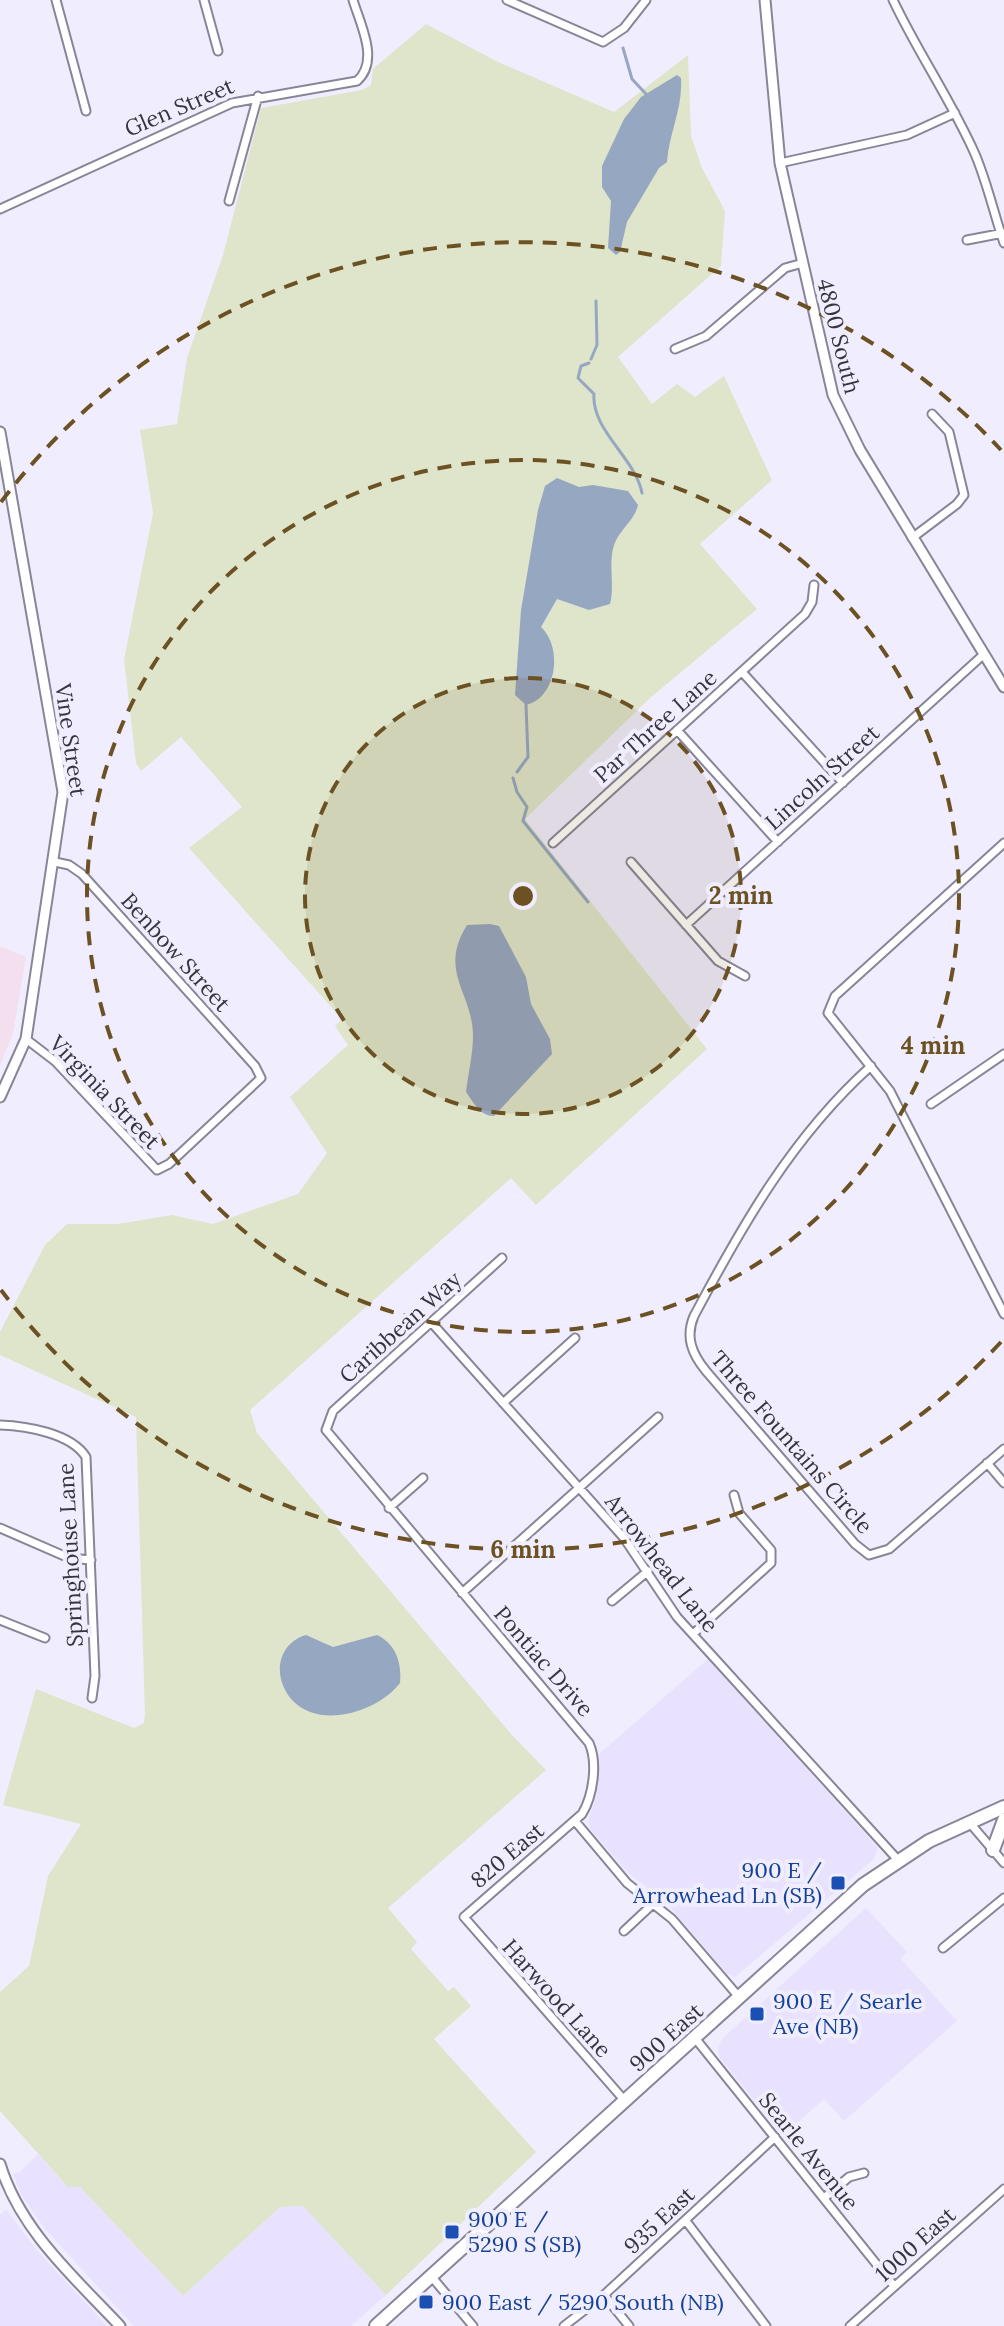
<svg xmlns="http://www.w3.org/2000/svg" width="1004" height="2326" font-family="Lora,serif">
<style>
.built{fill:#e8e2fe}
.education{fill:#f4dfee}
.green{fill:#dfe5cb}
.water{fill:#96a7c1}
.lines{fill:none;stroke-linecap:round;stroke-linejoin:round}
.stream{stroke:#96a7c1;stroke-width:3}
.minor-casing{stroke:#898598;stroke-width:11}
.tertiary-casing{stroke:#898598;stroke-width:13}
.primary-casing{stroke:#898598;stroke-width:16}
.minor{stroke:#fff;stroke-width:7}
.tertiary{stroke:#fff;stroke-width:9}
.primary{stroke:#fff;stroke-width:12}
.ring{fill:none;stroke:#6c5123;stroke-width:4;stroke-dasharray:14 10}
.transit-dot{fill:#1a4fb4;stroke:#f0edfe;stroke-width:3}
.labels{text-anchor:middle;stroke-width:8;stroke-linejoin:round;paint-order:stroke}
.street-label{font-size:22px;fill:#36343c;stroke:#f0edfe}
.transit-label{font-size:22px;fill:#164399;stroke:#f0edfe;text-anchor:start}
.centre{fill:#6c5123;stroke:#f0edfe;stroke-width:4}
.ring-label{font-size:24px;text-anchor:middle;font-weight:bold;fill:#6c5123;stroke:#f0edfe;stroke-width:8;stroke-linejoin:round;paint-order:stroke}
</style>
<rect width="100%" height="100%" fill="#f0edfe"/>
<path class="built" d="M 708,1659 L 878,1848 L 874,1859 L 735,1977 L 727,1974 L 665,1901 L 627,1872 L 591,1830 L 588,1821 L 597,1795 L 598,1755 Z
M 866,1908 L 907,1952 L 901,1959 L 957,2021 L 844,2121 L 824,2099 L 783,2136 L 720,2058 L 718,2048 L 722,2039 Z
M 38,2154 L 68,2187 L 80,2187 L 183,2296 L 280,2207 L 304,2206 L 386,2295 L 351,2326 L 134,2326 L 45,2229 L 22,2196 L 13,2174 L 20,2172 Z
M 6,2209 L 35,2248 L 107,2326 L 0,2326 L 0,2215 Z"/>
<path class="education" d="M 0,946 L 26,957 L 13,1033 L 0,1065 Z"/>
<path class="green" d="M 426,24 L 498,62 L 614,112 L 688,55 L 691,136 L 702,168 L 725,211 L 721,266 L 618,357 L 652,404 L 677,384 L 695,397 L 724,376 L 772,480 L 700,544 L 757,609 L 650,698 L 525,819 L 707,1049 L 536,1205 L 511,1178 L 250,1410 L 257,1433 L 512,1735 L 546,1770 L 388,1908 L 417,1942 L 411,1949 L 448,1991 L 454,1987 L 471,2006 L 434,2039 L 536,2152 L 386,2295 L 303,2206 L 280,2207 L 183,2296 L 80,2187 L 68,2187 L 0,2111 L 0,1992 L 29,1966 L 48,1876 L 81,1824 L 3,1805 L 36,1689 L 134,1728 L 144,1723 L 145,1714 L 136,1417 L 0,1355 L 0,1332 L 45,1245 L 67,1224 L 118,1224 L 172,1215 L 213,1224 L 298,1194 L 327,1153 L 290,1097 L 348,1045 L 335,1026 L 342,1019 L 189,848 L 242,807 L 181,737 L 141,771 L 136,763 L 124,660 L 153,513 L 140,430 L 177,424 L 187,358 L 223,255 L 261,108 L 362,90 L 371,85 L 373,69 Z"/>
<path class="water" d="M 677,75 L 681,78 C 683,108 669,133 667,162 L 659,168 L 627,222 L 620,252 L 616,255 L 608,248 L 611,201 L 602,187 L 602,166 L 624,119 L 641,97 Z
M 557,478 L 579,487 L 593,485 L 628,491 L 638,505 C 635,520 619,530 614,545 C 608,564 615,585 610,604 L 589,610 L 557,599 L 541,627 C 563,647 557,698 526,705 L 515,695 L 521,610 L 538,510 L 545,486 Z
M 490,924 L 499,926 L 526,977 L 531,1004 L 550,1039 L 552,1054 L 494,1116 C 480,1116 474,1103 466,1092 C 468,1074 473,1054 473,1035 C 472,991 438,972 467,925 Z
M 306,1635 L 333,1647 L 377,1635 C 396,1644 402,1663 400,1683 C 379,1711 321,1730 293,1701 C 272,1679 276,1644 306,1635 Z"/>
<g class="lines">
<path class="stream" d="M 623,48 L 632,79 L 646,94
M 591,359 L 597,345 L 596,301
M 589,363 L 581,366 L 578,378 L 594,394 C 591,430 636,459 642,493
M 517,772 L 528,757 L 526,705
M 513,778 L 517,792 L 527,807 L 523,821 L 588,902"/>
<defs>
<path id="minor" d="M 56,0 L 86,111
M 204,0 L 218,51
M 507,0 L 603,42 L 624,28 L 646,0
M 893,0 C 918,53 951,100 975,154 C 987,182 994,214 1004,243
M 780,163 L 907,135 L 955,113
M 229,201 L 258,96
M 0,209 L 232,103 L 357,81 C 380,61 360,24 353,0
M 967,240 L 1004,233
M 675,349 L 706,336 L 785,268 L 803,263
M 912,538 L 957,504 L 964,495 L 949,432 L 932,414
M 742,672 L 843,783
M 677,730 L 778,842
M 553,843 L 805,614 L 812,602 L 814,585
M 1004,843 L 835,996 L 828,1013 L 890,1091 L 1004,1314
M 631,862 L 718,961 L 745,976
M 686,925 L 983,655
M 26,1039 L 56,1062 L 157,1170 L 169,1164 L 261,1078 L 255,1066 L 82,874 L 69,865 L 55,862
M 871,1066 C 793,1136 743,1224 694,1316 C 685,1337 692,1354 706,1371 L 855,1544 L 869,1555 L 889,1549 L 1004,1449
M 931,1104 L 1004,1054
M 502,1258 L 333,1411 L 326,1430 L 589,1743 C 598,1763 593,1796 582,1814 L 464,1917 L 625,2101
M 431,1322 L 624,1538 L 677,1617 L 898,1860
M 503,1403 L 575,1338
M 0,1425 C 26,1426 71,1433 86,1457 L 95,1676 L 92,1698
M 987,1463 L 1004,1483
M 389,1508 L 423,1478
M 0,1528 L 69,1558 L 91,1560
M 462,1593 L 658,1417
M 612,1601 L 648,1571
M 0,1620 L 45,1638
M 693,1634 L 771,1563 L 771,1550 L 739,1513 L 734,1495
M 575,1821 L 627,1883 L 672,1919 L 739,1997
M 969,1822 L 1004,1863
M 624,1931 L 655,1902
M 943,1948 L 1004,1898
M 695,2038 L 894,2286
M 824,2198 L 849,2177 L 864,2173
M 686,2221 L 766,2326
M 431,2276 L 473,2326
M 604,2295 L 629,2326
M 564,2326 L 604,2295 L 775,2137
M 850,2326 L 1004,2189"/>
<path id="tertiary" d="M 765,0 L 780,163 L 833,395 L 860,450 L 1004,687
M 0,432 L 63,792 L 26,1039 L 0,1097
M 0,2164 C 20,2230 74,2277 120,2326"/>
<path id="primary" d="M 993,1850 L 1004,1820
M 376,2326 L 863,1885 L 929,1841 L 1004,1807"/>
</defs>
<use href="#minor" class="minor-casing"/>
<use href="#tertiary" class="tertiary-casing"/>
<use href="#primary" class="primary-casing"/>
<use href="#minor" class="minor"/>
<use href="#tertiary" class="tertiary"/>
<use href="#primary" class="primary"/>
</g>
<circle cx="523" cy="896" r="218" fill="#6c5123" fill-opacity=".12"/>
<g class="ring">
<circle cx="523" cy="896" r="218"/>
<circle cx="523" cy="896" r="436"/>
<path d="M1001 1342A654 654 0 0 1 1 1290M1 502A654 654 0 0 1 1001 450"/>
</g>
<g class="transit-dot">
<rect x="830" y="1875" width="16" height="16" rx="4"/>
<rect x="749" y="2006" width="16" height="16" rx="4"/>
<rect x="444" y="2224" width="16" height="16" rx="4"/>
<rect x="418" y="2294" width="16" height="16" rx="4"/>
</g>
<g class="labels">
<g class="street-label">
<text transform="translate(179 107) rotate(-23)" y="8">Glen Street</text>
<text transform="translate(839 336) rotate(76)" y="8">4800 South</text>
<text transform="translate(655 726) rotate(-42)" y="8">Par Three Lane</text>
<text transform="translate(71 740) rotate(82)" y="8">Vine Street</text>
<text transform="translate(822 777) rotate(-42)" y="8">Lincoln Street</text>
<text transform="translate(176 952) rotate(48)" y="8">Benbow Street</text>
<text transform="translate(105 1092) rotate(46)" y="8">Virginia Street</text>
<text transform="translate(400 1327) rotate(-42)" y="8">Caribbean Way</text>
<text transform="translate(792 1442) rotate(49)" y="8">Three Fountains Circle</text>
<text transform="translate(70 1555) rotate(-93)" y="8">Springhouse Lane</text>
<text transform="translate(662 1563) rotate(52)" y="8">Arrowhead Lane</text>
<text transform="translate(544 1661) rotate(49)" y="8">Pontiac Drive</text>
<text transform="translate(507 1855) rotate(-40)" y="8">820 East</text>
<text transform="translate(557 1998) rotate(48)" y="8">Harwood Lane</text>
<text transform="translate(666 2037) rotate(-42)" y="8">900 East</text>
<text transform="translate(809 2151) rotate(51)" y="8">Searle Avenue</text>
<text transform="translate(659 2220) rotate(-43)" y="8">935 East</text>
<text transform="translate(915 2244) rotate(-42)" y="8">1000 East</text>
</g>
<g class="transit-label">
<text x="822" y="1878" text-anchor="end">900 E /<tspan x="822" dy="25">Arrowhead Ln (SB)</tspan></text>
<text x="773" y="2009">900 E / Searle<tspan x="773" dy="25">Ave (NB)</tspan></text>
<text x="468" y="2227">900 E /<tspan x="468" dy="25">5290 S (SB)</tspan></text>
<text x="442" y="2310">900 East / 5290 South (NB)</text>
</g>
</g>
<circle cx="523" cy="896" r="12" class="centre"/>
<g class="ring-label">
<text x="741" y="904">2 min</text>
<text x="933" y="1054">4 min</text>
<text x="523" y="1558">6 min</text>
</g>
</svg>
